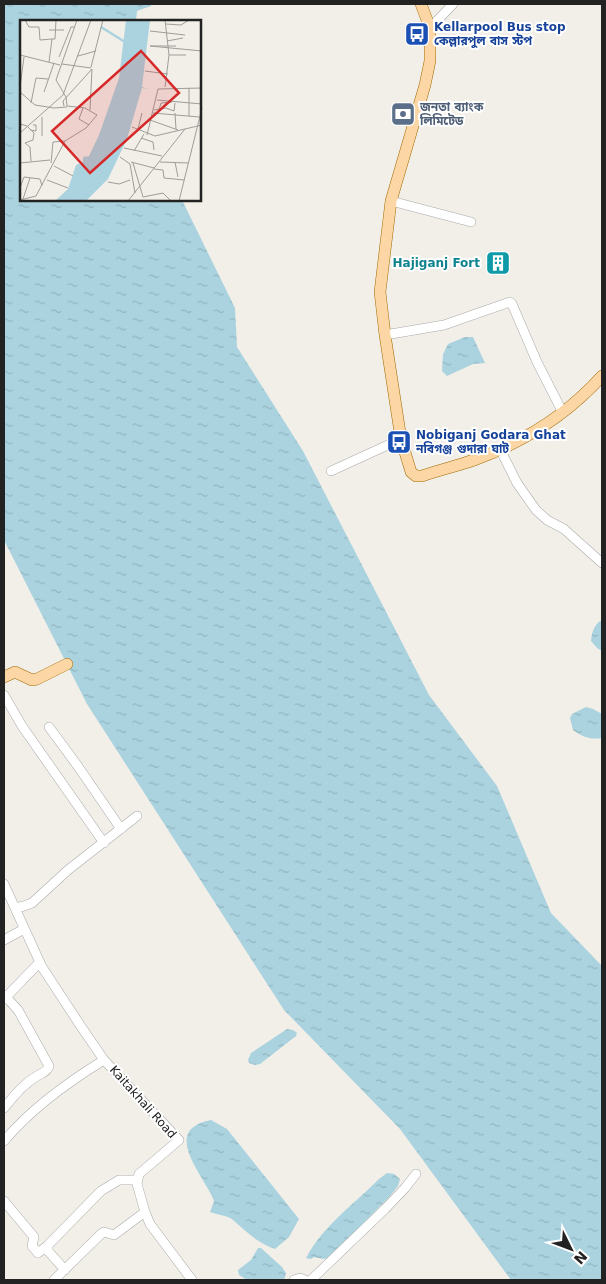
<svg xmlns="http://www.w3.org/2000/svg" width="606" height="1284" font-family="'DejaVu Sans','Noto Sans Bengali',sans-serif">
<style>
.water{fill:url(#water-ripples)}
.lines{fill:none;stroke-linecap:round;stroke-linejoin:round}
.minor-casing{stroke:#a9a9a9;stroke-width:10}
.major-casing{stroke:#a06b00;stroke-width:12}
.minor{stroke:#fff;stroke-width:9}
.major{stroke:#fcd6a4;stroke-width:11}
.labels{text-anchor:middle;stroke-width:4;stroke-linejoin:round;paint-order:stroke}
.transit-label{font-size:12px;font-weight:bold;fill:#164399;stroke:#fff;text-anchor:start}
.service-label{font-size:12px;font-weight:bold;fill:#4e5e75;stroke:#fff;text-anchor:start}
.culture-label{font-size:12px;font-weight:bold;fill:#0d838f;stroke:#fff;text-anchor:end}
.street-label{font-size:12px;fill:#222;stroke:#fff}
.inset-river{fill:none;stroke:#aad3df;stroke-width:2.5}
.inset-road{fill:none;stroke:#9f9d99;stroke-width:1}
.view{fill:#d62828;fill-opacity:0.15;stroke:#d62828;stroke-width:2.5}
.inset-edge{fill:none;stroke:#222;stroke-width:2.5}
</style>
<defs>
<pattern id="water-ripples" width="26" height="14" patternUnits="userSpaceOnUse" patternTransform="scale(1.25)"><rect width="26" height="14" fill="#aad3df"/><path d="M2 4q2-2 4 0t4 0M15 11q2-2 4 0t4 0" fill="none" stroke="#92b5bf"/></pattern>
</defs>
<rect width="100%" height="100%" fill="#f2efe9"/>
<path class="water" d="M 4,4 L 151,4 L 151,6 L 137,11 L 136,21 L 21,21 L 21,200 L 182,200 L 235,308 L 237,347 L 303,451 L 429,695 L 497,786 L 551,913 L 602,966 L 602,1280 L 511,1280 L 400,1129 L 284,1010 L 87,704 L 4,540 Z
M 465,337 L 473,337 L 485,363 L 473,364 L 447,376 L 442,371 L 443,354 L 448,344 Z
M 602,620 L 602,651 L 597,648 L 591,641 C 592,632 594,624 602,620 Z
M 586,707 L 593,709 L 602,714 L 602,738 C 590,740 583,737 573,730 L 570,718 L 572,714 Z
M 287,1029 C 291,1029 294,1030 297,1033 L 296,1036 L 260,1064 L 255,1065 L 249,1063 L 248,1060 L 251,1053 Z
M 211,1120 L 227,1129 L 299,1219 L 289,1237 L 275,1249 C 257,1243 246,1231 233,1220 C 227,1215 217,1215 210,1212 L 214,1201 C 205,1176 159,1130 211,1120 Z
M 387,1173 L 394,1174 L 400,1179 L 398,1186 L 390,1196 L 329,1258 L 323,1259 L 314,1257 L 311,1259 L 306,1258 C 323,1226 353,1205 379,1179 Z
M 258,1248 L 261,1248 L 282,1267 L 286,1273 L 284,1280 L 247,1280 L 239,1275 L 238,1270 L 251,1260 Z"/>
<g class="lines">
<defs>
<path id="minor" d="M 430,28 L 453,4
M 391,201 L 471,222
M 385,335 L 444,325 L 510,302 L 512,304 L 537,362 L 563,413
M 500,449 L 517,483 L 536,510 L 547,520 L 564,529 L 602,563
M 331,471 L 401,439
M 4,695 L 22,726 L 104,843
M 49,727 L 77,765 L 121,829
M 4,884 L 42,967 L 82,1028 L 104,1060 L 179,1140 L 139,1174 L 137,1184 L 145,1212 L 150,1224 L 192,1280
M 15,908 L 24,906 L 32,903 L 68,870 L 137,816
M 4,940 L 24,929
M 4,999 L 40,962
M 4,1108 C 14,1096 23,1084 37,1076 C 42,1073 47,1072 49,1066 L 18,1010 L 6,997
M 4,1141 C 31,1109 68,1082 104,1060
M 4,1201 L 34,1237 L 32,1246 L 38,1253 L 47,1246
M 65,1270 L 48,1251 L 48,1245 L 101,1191 L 119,1180 L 137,1180
M 54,1280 L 101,1234 L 104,1232 L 114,1235 L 145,1212
M 294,1280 L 300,1278 L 305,1280
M 311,1280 L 385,1209 L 405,1188 L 416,1174"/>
<path id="major" d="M 421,4 L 430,28 L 430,61 L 425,85 L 391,201 L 380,292 L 385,335 L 401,439 L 411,472 L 416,476 L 422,476 C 439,470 457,466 474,460 C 524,442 567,415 602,376
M 4,677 L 15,672 L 32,680 L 37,679 L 67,664"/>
</defs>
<use href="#minor" class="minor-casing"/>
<use href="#major" class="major-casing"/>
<use href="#minor" class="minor"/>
<use href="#major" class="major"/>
</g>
<defs>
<symbol id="bus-square" viewBox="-11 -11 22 22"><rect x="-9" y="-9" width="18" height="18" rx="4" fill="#1a4fb4" stroke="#fff"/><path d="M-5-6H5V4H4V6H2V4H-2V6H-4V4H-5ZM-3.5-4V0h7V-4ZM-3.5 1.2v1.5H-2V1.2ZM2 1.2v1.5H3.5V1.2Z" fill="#fff"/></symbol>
<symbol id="bank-square" viewBox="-11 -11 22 22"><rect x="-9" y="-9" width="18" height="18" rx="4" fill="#5c6f8a" stroke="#fff"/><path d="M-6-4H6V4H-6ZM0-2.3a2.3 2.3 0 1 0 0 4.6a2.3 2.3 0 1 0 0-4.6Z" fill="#fff"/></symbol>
<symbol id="building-square" viewBox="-11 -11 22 22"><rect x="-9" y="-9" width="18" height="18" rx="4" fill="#0f9aa8" stroke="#fff"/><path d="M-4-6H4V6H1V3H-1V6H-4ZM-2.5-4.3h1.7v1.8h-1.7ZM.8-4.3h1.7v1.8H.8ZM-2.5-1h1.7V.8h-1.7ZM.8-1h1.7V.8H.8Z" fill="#fff"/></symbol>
</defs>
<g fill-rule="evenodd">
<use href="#bus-square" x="403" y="20" width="28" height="28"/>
<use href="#bank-square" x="389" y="100" width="28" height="28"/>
<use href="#building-square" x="484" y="249" width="28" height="28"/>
<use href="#bus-square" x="385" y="428" width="28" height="28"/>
</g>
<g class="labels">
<g class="transit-label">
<text x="434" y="31">Kellarpool Bus stop<tspan x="434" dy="14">কেল্লারপুল বাস স্টপ</tspan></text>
<text x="416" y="439">Nobiganj Godara Ghat<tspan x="416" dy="14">নবিগঞ্জ গুদারা ঘাট</tspan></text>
</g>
<g class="service-label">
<text x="420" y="111">জনতা ব্যাংক<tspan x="420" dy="14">লিমিটেড</tspan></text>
</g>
<g class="culture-label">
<text x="480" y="267">Hajiganj Fort</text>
</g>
<g class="street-label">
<text transform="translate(143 1102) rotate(48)" y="4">Kaitakhali Road</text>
</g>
</g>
<g transform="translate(20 20)">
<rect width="181" height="181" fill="#f2efe9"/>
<path d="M 106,0 L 130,0 L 122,67 L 128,69 L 122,68 L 107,119 L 88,159 L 66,181 L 35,181 L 48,169 L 56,145 L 63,142 L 63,137 L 69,136 L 79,115 L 99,58 Z" fill="#aad3df"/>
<path class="inset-river" d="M 81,7 L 105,22"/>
<path class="inset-road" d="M 5,0 L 9,7 L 19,7 L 20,20 L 32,19 L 29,42M 145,0 L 149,35 L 145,67M 146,4 L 161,5 L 169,0M 29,10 L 44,10M 130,11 L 165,15M 32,19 L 35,19 L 36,0M 147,21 L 163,18M 130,26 L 182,31M 130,26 L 156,26M 0,35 L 40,45M 149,35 L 166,35M 58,36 L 76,31M 39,37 L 51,7 L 54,7M 42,44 L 71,48M 71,47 L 83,0M 125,51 L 148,54M 0,67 L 4,37M 0,72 L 15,85 L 34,88 L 47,87M 24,72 L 34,43M 137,80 L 182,84M 11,83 L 16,58 L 28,59M 44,86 L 43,81 L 72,49M 63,88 L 59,99 L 69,105M 70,90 L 72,49M 134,90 L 146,88 L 154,91 L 155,83M 139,90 L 141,83 L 152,82M 133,93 L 179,97M 155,93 L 156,109M 169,96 L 169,68M 130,100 L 158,110M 0,104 L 7,106 L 14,113 L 13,120 L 5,123 L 10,127 L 11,141M 112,107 L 135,116 L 182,105M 118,109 L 122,93M 10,110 L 16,111 L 16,105 L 13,105M 0,113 L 43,75 L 71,0M 127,115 L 138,69 L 182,68M 22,116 L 22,97M 121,118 L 133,122 L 134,130M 104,128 L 142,136M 114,131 L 124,114M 100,137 L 110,144 L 115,173M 111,142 L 134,148M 140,142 L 168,143M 155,142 L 158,157M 0,143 L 30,140M 31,143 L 33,122 L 45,121M 113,143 L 123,177 L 143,173 L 151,181M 34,146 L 53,156M 134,149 L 143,150 L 144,158 L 164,160M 27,160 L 48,168M 88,162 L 99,164 L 110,160M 0,168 L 4,157 L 20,159 L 22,166M 3,179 L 10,158M 0,180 L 16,176 L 45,121 L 66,108 L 77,95 L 65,88 L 47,86 L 46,77 L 36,60 L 57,0M 108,181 L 165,109M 159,181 L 182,88"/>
<path class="view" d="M 121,31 L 159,73 L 70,153 L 32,111 Z"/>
<rect width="181" height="181" class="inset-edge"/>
</g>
<rect width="606" height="1284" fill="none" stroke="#222222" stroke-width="10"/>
<g transform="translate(571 1249) rotate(132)" stroke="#ffffff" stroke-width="4" paint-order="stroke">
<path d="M0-4L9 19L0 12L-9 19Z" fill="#222222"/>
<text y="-8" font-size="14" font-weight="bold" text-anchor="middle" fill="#222222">N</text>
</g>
</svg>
